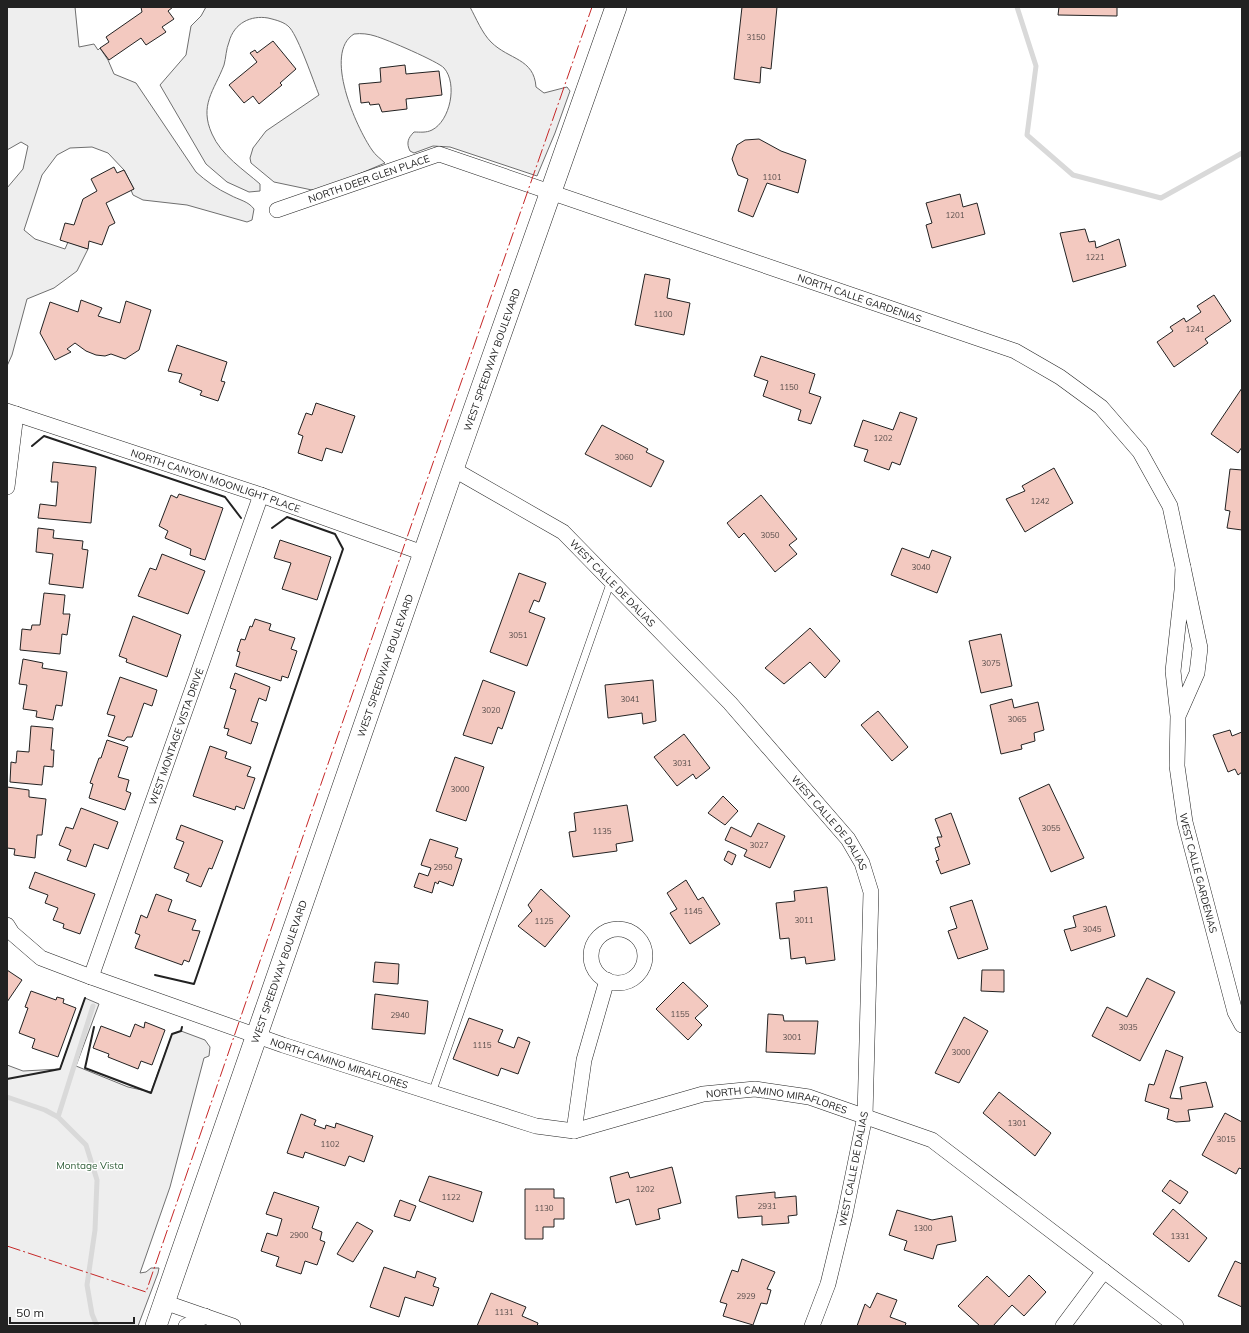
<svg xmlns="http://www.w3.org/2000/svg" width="1249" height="1333" font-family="Mulish,sans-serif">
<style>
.green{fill:#eee;stroke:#6f6f6f}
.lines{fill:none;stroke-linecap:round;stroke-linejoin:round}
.stream{stroke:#d9d9d9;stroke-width:5}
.building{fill:#f3c9c0;stroke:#222}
.lane-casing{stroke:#222;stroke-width:8}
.street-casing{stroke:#222;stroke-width:16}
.secondary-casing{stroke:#222;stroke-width:22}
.lane{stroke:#fff;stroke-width:7}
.street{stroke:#fff;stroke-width:15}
.secondary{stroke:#fff;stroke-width:21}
.wall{stroke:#222;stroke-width:2}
.power{stroke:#c62828;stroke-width:1;stroke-dasharray:14 3 2 3;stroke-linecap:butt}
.labels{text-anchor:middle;stroke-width:3;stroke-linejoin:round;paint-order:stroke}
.number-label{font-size:8px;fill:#564c4a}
.street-label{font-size:10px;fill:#222;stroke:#fff}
.park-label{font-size:10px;fill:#2f5e38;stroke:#fff}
</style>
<rect width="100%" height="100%" fill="#fff"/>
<path class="green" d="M 7,7 L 75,7 L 79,47 L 94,44 L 98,50 L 100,48 L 108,60 L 114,74 L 136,83 L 196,172 C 206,181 217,189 230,195 C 239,200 248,201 254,209 L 252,220 L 247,222 L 187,205 L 143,200 L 133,195 L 131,190 L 134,189 L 124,170 L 108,153 L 92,147 L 70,148 L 57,155 L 42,175 L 24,230 L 35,239 L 65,249 L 68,242 L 88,249 L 77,271 L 54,288 L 27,299 L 12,355 L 7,366 L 7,188 L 23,169 L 28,146 L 21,142 L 7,150 Z
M 206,7 L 470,7 C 476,18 482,33 491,42 C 509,60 534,58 536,87 L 544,93 L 567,87 L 570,91 L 555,133 L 537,176 L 450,147 L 433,146 L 414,153 L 410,151 C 406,143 408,138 414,132 C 420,132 426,133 432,130 C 450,121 458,84 444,68 C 439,62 386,39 375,36 C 369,34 361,33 354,34 C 323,53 356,127 372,150 C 375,155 381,159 385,163 L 326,188 L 312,190 L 274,182 L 251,163 L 250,158 L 253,148 L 266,131 L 319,95 C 313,80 299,39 290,28 C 285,22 276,20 268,18 C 251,15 234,23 229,42 C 226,49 226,58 224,65 C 214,91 199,105 212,134 C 221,155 244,170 260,184 L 260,191 L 249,192 L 227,182 L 206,164 L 160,85 L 186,55 L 191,26 L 201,16 Z
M 85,998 L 99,1004 L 76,1066 L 128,1087 L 151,1092 L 172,1034 L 181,1031 L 205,1040 L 210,1047 L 209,1056 L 204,1058 L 170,1187 L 140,1273 L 146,1272 L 151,1268 L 159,1268 L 158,1273 L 138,1326 L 7,1326 L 7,1065 L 23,1071 L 60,1069 Z"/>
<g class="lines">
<path class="stream" d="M 1017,7 L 1036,66 L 1027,135 L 1073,175 L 1161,198 L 1242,153
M 7,1097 L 45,1110 L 58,1117 L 86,1145 L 97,1180 L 95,1230 L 87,1285 L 92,1314 L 97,1326
M 58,1117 L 93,1006"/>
</g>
<path class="building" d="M 141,7 L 173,7 L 168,11 L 174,19 L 162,27 L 166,32 L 146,45 L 141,38 L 109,60 L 100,48 L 109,42 L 106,37 L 142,12 Z
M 742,7 L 777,7 L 771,69 L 761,67 L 760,83 L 734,79 Z
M 1059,7 L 1117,7 L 1117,16 L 1058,15 Z
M 273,41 L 296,69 L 280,83 L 282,85 L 259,104 L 253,96 L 244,103 L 229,85 L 257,62 L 250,53 L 255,50 L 257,53 Z
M 405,65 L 406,74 L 439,71 L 442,95 L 406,99 L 407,109 L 382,112 L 379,104 L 370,105 L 369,102 L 361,103 L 359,84 L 381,82 L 380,68 Z
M 759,139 L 781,151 L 806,160 L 798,193 L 767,183 L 753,217 L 738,211 L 748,179 L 738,175 L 732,159 L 737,145 L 745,140 Z
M 114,167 L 117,173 L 124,170 L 134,189 L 106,203 L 115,223 L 109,226 L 102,245 L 89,241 L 88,249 L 60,240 L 65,223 L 74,225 L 83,199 L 97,191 L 91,179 Z
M 960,194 L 963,207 L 977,203 L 985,234 L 932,248 L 926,225 L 932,223 L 926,203 Z
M 1085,229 L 1089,242 L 1095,241 L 1096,248 L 1119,239 L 1126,266 L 1073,282 L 1060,233 Z
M 645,274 L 670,279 L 667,298 L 690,303 L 684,335 L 635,325 Z
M 1214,295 L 1231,321 L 1205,339 L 1208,343 L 1174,367 L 1157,342 L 1173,331 L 1170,327 L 1184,318 L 1186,322 L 1201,312 L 1197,306 Z
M 81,300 L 102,308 L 98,316 L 120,323 L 126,301 L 151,310 L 139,350 L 125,359 L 111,354 L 105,356 L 96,355 L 86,351 L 75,343 L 67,349 L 71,352 L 55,360 L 40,333 L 50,302 L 78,312 Z
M 177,345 L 227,362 L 221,381 L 225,382 L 218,401 L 200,395 L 202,391 L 179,382 L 182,374 L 168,371 Z
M 761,356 L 815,374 L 809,393 L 821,397 L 811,424 L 798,420 L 801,410 L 763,396 L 768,381 L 754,376 Z
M 1242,388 L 1242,447 L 1238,453 L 1211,434 Z
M 316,403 L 355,416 L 342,453 L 326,448 L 322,461 L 298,453 L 303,436 L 298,434 L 306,413 L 312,415 Z
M 900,412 L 917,418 L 900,465 L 892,462 L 889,470 L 864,461 L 868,450 L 854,446 L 863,420 L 893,430 Z
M 602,425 L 648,449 L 646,452 L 664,461 L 651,487 L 585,454 Z
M 53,462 L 96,467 L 91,523 L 38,518 L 40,504 L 56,506 L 58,482 L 51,482 Z
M 1054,468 L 1073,503 L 1025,532 L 1006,499 L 1025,491 L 1022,486 Z
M 1230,469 L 1242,470 L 1242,530 L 1227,528 L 1230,511 L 1225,510 Z
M 179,494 L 223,508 L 205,560 L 190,555 L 191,549 L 165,538 L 168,531 L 159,526 L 171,495 L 177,498 Z
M 761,495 L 797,539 L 789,545 L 797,554 L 775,572 L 744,533 L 739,538 L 727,523 Z
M 38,528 L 54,530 L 53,538 L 83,541 L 82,549 L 88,550 L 83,588 L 49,584 L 53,554 L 36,552 Z
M 280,540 L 331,557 L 317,600 L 282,589 L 291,563 L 274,558 Z
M 902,548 L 929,558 L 932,550 L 951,557 L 937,593 L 891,575 Z
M 162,554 L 205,571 L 188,614 L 138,596 L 150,568 L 156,570 Z
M 519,573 L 546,583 L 539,602 L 534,600 L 529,612 L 545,618 L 527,666 L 490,652 Z
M 44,593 L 65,595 L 63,614 L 70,614 L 67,635 L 62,634 L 60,654 L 20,650 L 22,629 L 31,630 L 32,625 L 40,625 Z
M 133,616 L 181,635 L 167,677 L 126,662 L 127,659 L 119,656 Z
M 255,619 L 271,624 L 269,630 L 295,638 L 291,649 L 297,651 L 288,678 L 282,676 L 281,681 L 236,666 L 240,652 L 237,651 L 241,639 L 245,640 L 250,626 L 252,627 Z
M 810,628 L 840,661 L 825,678 L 810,662 L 784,684 L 765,668 Z
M 1001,634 L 1012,686 L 981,693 L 969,641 Z
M 23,659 L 43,663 L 42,668 L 67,672 L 62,706 L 56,705 L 53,720 L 36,717 L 37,711 L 23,709 L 27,685 L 19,684 Z
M 235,673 L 270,687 L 266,701 L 259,698 L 251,721 L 258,723 L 251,744 L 227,735 L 229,729 L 224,728 L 236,690 L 230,688 Z
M 120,677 L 157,690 L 152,706 L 144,703 L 132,737 L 127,737 L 124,741 L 108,736 L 115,716 L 107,714 Z
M 483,680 L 515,692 L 502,729 L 498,727 L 492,744 L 463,735 Z
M 653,680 L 656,721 L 643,724 L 642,713 L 608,718 L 605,685 Z
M 1012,699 L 1014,708 L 1038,702 L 1044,730 L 1034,733 L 1035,741 L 1021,745 L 1022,749 L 1001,754 L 990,705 Z
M 878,711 L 908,747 L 892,761 L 861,725 Z
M 31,726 L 53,728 L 51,750 L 54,750 L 53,767 L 44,766 L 42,785 L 10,782 L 11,762 L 16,763 L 17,751 L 29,752 Z
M 1230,730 L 1232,736 L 1242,732 L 1242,772 L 1238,775 L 1235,769 L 1228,772 L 1213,735 Z
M 684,734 L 710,768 L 696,779 L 693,774 L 677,786 L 654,757 Z
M 107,740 L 128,747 L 118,777 L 129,780 L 126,791 L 131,793 L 125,810 L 89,798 L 93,784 L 90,783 L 99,758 L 101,758 Z
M 210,746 L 227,752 L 225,758 L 251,767 L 247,776 L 255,778 L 244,809 L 236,806 L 235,810 L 193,796 Z
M 455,757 L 484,767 L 466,821 L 436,811 Z
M 1049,784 L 1084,858 L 1051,872 L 1019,798 Z
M 7,787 L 29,790 L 29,797 L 46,799 L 42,835 L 37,835 L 35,858 L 14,855 L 15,849 L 7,848 Z
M 723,796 L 738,811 L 725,825 L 708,813 Z
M 627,805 L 633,841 L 616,844 L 617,851 L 573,857 L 569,832 L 576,831 L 574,813 Z
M 81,808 L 118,822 L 108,849 L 94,844 L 86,867 L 67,860 L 71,850 L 59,845 L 66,827 L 73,829 Z
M 951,813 L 970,864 L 941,874 L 936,861 L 939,860 L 935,848 L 940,846 L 937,837 L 942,837 L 935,819 Z
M 758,823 L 785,836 L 770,868 L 744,856 L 747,850 L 725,840 L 731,827 L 751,837 Z
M 181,825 L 223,841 L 212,869 L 209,868 L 201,887 L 186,881 L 189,874 L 174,868 L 184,842 L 176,839 Z
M 430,839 L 458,848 L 455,857 L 462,859 L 453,886 L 439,881 L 438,884 L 435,882 L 432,893 L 414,887 L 419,873 L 428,876 L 431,868 L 421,865 Z
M 728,851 L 736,855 L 732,865 L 724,860 Z
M 35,872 L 95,894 L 80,934 L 63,928 L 64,924 L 53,920 L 58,908 L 45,903 L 48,895 L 29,888 Z
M 686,880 L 698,900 L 703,897 L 720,924 L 690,944 L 670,913 L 677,909 L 667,893 Z
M 827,887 L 835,960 L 806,964 L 805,957 L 791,959 L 789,938 L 780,939 L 776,903 L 795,901 L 794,891 Z
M 541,889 L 570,916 L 545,947 L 518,926 L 532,911 L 528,905 Z
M 156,894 L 172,900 L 168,911 L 196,920 L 192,930 L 200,931 L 189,962 L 184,960 L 182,965 L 135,948 L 140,935 L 135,933 L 141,915 L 147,918 Z
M 972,900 L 988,949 L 958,959 L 948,931 L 957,928 L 950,907 Z
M 1106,906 L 1115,936 L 1071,951 L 1064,930 L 1076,927 L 1073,916 Z
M 375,962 L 399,964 L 398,984 L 373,982 Z
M 7,970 L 22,980 L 7,1002 Z
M 982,970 L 1004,970 L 1004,992 L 981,991 Z
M 1147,978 L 1175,992 L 1140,1061 L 1092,1036 L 1107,1007 L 1127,1017 Z
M 683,982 L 708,1006 L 695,1018 L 702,1025 L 688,1040 L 656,1009 Z
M 31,991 L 56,1000 L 57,997 L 64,999 L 63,1003 L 76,1008 L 58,1057 L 32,1048 L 35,1039 L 19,1033 L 28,1008 L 25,1007 Z
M 375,994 L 428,1001 L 425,1034 L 372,1029 Z
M 768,1014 L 783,1015 L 784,1021 L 818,1021 L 815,1054 L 766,1052 Z
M 964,1017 L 988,1031 L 959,1083 L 935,1073 Z
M 469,1018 L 503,1030 L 498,1042 L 514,1048 L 518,1037 L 530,1042 L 518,1074 L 501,1068 L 498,1076 L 453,1059 Z
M 145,1022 L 165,1030 L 152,1065 L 141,1061 L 138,1069 L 108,1057 L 109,1054 L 93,1048 L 101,1026 L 130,1037 L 135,1024 L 144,1028 Z
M 1166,1050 L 1183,1057 L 1170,1098 L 1182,1099 L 1180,1087 L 1206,1082 L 1213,1107 L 1188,1110 L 1190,1121 L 1176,1122 L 1167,1119 L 1169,1109 L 1145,1101 L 1149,1084 L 1154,1085 Z
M 999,1092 L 1051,1133 L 1035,1156 L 983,1113 Z
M 1225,1113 L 1242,1122 L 1242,1169 L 1239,1168 L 1236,1174 L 1202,1155 Z
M 301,1114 L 316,1120 L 314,1125 L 325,1129 L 326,1125 L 335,1128 L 336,1123 L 373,1136 L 364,1162 L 349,1156 L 345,1166 L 305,1152 L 303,1158 L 287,1153 Z
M 672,1167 L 681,1203 L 658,1209 L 660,1219 L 636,1225 L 629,1199 L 616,1203 L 610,1177 L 628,1172 L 630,1178 Z
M 429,1176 L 482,1192 L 473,1222 L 419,1201 Z
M 1170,1180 L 1188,1192 L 1180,1204 L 1162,1191 Z
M 525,1189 L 554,1189 L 554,1198 L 564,1198 L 564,1219 L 554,1219 L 554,1227 L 543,1227 L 543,1239 L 525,1239 Z
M 274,1192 L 319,1207 L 312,1228 L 322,1232 L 320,1240 L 325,1242 L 317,1265 L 305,1261 L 301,1274 L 276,1266 L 279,1257 L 261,1251 L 267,1233 L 277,1236 L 282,1219 L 266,1214 Z
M 775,1192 L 775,1198 L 796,1196 L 797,1215 L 788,1216 L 789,1223 L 762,1225 L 762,1216 L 738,1218 L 736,1196 Z
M 400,1200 L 416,1206 L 410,1221 L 394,1216 Z
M 1173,1209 L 1207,1238 L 1189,1262 L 1153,1234 Z
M 897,1210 L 932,1220 L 952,1216 L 956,1241 L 937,1245 L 933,1259 L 904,1250 L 907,1241 L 889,1235 Z
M 357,1222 L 373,1231 L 353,1262 L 337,1254 Z
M 742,1259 L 775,1272 L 767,1289 L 771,1290 L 767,1304 L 761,1303 L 753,1325 L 723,1316 L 727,1304 L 720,1302 L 732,1270 L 738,1272 Z
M 1235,1261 L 1242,1264 L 1242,1307 L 1218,1296 Z
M 384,1267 L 415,1278 L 417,1271 L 436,1278 L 433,1286 L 439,1288 L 433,1306 L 405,1297 L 399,1317 L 370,1307 Z
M 1029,1275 L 1046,1292 L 1024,1316 L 1012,1305 L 993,1326 L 980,1326 L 958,1306 L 987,1276 L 1009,1297 Z
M 491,1293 L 526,1307 L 522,1316 L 538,1323 L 537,1326 L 477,1326 Z
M 877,1293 L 897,1300 L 890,1317 L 906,1323 L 905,1326 L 857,1326 L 865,1304 L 870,1308 Z"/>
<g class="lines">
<defs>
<path id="lane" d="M 432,1093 L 611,581"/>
<g id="street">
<path id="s1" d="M 277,210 L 439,154 L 1015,351 L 1060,377 L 1101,407 L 1140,452 L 1170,506 L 1183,567"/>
<path id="s2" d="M 7,411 L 261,495 L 423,553"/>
<path id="s3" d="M 453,469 L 563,532 L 730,703 L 848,839 L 862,863 L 871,892 L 865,1116 L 845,1214 L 828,1284 L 812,1326"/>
<path d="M 7,487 L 16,414"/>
<path id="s4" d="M 1178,716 L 1197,673 L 1200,648 L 1183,567 L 1182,590 L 1173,671 L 1178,716 L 1177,766 L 1185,822 L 1235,1012 L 1242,1025"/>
<path id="s5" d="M 7,925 L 12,933 L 41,958 L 91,977 L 283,1045 L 536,1126 L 574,1131 L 703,1094 L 755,1089 L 809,1097 L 932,1140 L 1176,1326"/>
<circle cx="618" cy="956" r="27"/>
<path id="s6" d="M 91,977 L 261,495"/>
<path d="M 574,1131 L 584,1060 L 607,980"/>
<path d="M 164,1302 L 233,1326"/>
<path d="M 186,1326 L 205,1316"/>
<path d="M 1063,1326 L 1104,1271"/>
</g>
<g id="secondary">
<path id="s7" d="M 156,1326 L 453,469 L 616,7"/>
</g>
</defs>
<use href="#lane" class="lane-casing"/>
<use href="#street" class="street-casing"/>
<use href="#secondary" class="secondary-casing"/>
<use href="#lane" class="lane"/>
<use href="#street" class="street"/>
<use href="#secondary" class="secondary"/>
<path class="wall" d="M 32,446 L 44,436 L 225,497 L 241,518
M 155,975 L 194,984 L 343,549 L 335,534 L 287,517 L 272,528
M 94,1027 L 85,1068 L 151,1093 L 172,1034 L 181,1031 L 182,1027
M 7,1079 L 60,1069 L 85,998"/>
<path class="power" d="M 7,1246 L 146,1292 L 321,784 L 592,7"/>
</g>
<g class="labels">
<g class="number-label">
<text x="756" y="40">3150</text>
<text x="772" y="180">1101</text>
<text x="955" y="218">1201</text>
<text x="1095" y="260">1221</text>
<text x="663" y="317">1100</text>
<text x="1195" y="332">1241</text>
<text x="789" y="390">1150</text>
<text x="883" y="441">1202</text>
<text x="624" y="460">3060</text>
<text x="1040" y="504">1242</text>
<text x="770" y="538">3050</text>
<text x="921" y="570">3040</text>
<text x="518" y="638">3051</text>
<text x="991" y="666">3075</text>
<text x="630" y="702">3041</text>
<text x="491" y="713">3020</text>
<text x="1017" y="722">3065</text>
<text x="682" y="766">3031</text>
<text x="460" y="792">3000</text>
<text x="1051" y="831">3055</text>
<text x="602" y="834">1135</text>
<text x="759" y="848">3027</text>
<text x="443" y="870">2950</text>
<text x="693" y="914">1145</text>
<text x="804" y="923">3011</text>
<text x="544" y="924">1125</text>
<text x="1092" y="932">3045</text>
<text x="680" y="1017">1155</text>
<text x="400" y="1018">2940</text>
<text x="1128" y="1030">3035</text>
<text x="792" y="1040">3001</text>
<text x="482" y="1048">1115</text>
<text x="961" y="1055">3000</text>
<text x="1017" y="1126">1301</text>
<text x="1226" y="1142">3015</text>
<text x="330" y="1147">1102</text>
<text x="645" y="1192">1202</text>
<text x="451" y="1200">1122</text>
<text x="767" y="1209">2931</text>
<text x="544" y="1211">1130</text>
<text x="923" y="1231">1300</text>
<text x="299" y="1238">2900</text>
<text x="1180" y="1239">1331</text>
<text x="746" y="1299">2929</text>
<text x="504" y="1315">1131</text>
</g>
<g class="street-label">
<text dy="4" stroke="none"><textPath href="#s1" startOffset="97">NORTH DEER GLEN PLACE</textPath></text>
<text dy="4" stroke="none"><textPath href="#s1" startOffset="616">NORTH CALLE GARDENIAS</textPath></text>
<text dy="4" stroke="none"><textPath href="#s7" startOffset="1023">WEST SPEEDWAY BOULEVARD</textPath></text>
<text dy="4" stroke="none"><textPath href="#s2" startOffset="220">NORTH CANYON MOONLIGHT PLACE</textPath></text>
<text dy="4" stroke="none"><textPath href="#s3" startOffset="198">WEST CALLE DE DALIAS</textPath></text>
<text dy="4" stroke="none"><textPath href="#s7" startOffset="699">WEST SPEEDWAY BOULEVARD</textPath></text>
<text dy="4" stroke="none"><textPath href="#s6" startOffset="255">WEST MONTAGE VISTA DRIVE</textPath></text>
<text dy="4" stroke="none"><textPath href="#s3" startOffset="522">WEST CALLE DE DALIAS</textPath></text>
<text dy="4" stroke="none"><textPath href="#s4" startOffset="464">WEST CALLE GARDENIAS</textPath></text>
<text dy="4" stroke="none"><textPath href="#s7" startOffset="375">WEST SPEEDWAY BOULEVARD</textPath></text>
<text dy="4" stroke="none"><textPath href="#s5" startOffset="364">NORTH CAMINO MIRAFLORES</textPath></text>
<text dy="4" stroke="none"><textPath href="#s5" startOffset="818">NORTH CAMINO MIRAFLORES</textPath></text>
<text transform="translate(853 1169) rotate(-79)" y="4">WEST CALLE DE DALIAS</text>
</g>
<g class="park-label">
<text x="90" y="1169">Montage Vista</text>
</g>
</g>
<rect width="1249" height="1333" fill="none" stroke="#222222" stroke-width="16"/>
<path d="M10 1317v6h124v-6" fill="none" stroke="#222222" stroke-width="2"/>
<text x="16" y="1317" font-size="12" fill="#222222" stroke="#ffffff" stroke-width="3" paint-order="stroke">50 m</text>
</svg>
